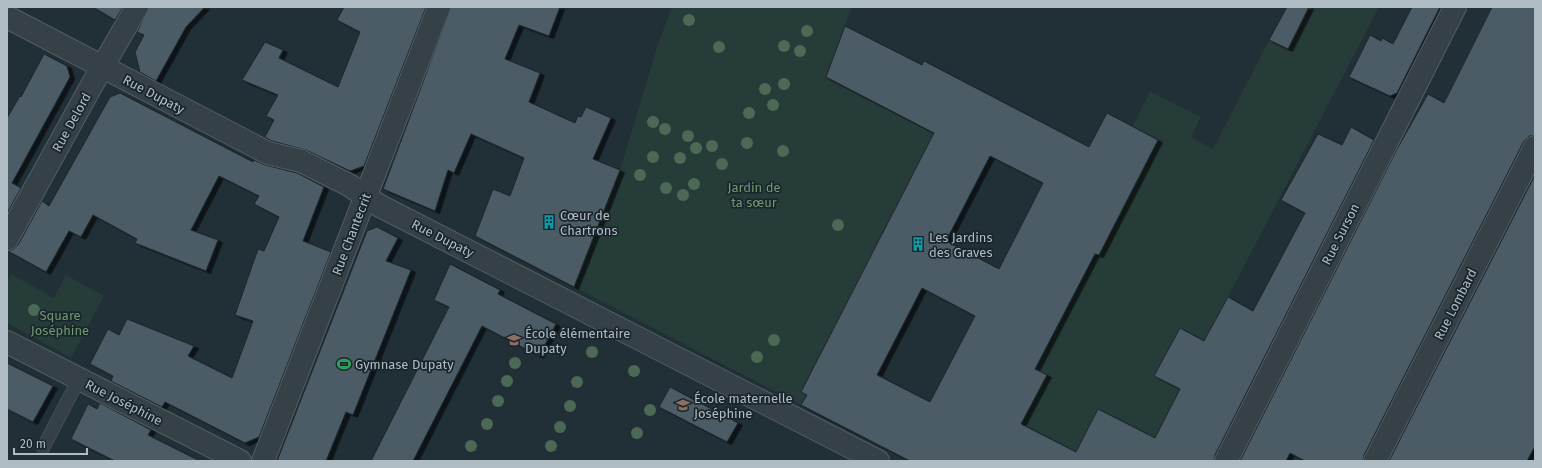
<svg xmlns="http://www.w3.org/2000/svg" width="1542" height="468" font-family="'Fira Sans',sans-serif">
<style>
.green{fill:#263c38}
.building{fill:#4c5c66;stroke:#1c272e;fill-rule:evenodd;filter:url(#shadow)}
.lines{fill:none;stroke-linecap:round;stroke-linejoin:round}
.service-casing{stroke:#525e65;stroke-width:14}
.minor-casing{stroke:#525e65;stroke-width:24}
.service{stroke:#354047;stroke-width:13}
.minor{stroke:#354047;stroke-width:22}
.tree{fill:#4c6956}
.labels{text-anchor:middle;stroke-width:3.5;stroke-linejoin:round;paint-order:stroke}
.street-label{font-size:13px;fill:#afbcc4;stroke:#1a252c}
.park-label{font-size:13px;fill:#709870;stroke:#1a252c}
.poi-label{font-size:13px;fill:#afbcc4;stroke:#1a252c;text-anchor:start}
</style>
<defs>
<filter id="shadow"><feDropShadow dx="4.5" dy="2.5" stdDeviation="0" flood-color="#0009"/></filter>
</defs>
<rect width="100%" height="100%" fill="#212f37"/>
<path class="green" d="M 672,7 L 852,7 L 825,78 L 934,134 L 801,405 L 574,287 L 620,170 L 658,44 Z
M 1309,7 L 1379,7 L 1205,341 L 1180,328 L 1154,376 L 1180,389 L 1155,438 L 1098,409 L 1088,428 L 1093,461 L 1009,418 L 1046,375 L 1035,369 L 1157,140 L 1132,127 L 1150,92 L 1201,117 L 1191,137 L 1213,149 L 1269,40 L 1288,49 Z
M 11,274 L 54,298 L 66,275 L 104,296 L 71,358 L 7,323 L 7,282 Z"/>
<path class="building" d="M 93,7 L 123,7 L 115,20 Z
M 149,7 L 205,7 L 186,27 L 156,81 L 140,72 L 135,52 L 144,35 L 137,32 Z
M 344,7 L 426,7 L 364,166 L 350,171 L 306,150 L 272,141 L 265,137 L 274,120 L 266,116 L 278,95 L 242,80 L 265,42 L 283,50 L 279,58 L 338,87 L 360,32 L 337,20 Z
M 451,7 L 560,7 L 549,36 L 519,25 L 505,59 L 540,73 L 529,102 L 575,123 L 578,116 L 581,117 L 586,107 L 611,118 L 593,159 L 620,170 L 574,287 L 475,236 L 493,189 L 510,196 L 524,158 L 471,134 L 454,173 L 448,170 L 435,211 L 383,189 Z
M 1287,7 L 1309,7 L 1288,49 L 1269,40 Z
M 1412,7 L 1440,7 L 1397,93 L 1390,96 L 1349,77 L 1370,35 L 1381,41 L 1382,38 L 1393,44 Z
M 1492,7 L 1535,7 L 1535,135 L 1529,136 L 1524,141 L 1364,455 L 1363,461 L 1305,461 L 1290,453 L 1286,461 L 1240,461 L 1396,151 L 1428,94 L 1444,103 Z
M 845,26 L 922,65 L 924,61 L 1089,147 L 1107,113 L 1158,140 L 1099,255 L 1095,254 L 1035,369 L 1047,375 L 1021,424 L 1076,452 L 1098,409 L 1155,438 L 1180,389 L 1154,376 L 1180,328 L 1204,341 L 1228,297 L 1253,311 L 1305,213 L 1281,200 L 1318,134 L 1342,145 L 1351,127 L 1374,140 L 1215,455 L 1214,461 L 910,461 L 801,405 L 807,395 L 801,392 L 934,133 L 826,77 ZM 990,156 L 1043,183 L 999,269 L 946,241 ZM 922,288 L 975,316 L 930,402 L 877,375 Z
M 44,54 L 67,66 L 70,77 L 12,183 L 21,188 L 7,213 L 7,118 L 20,96 L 21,97 Z
M 120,93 L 253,162 L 254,160 L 265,165 L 297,173 L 324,187 L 303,241 L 331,252 L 259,437 L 245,443 L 165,402 L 162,407 L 111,381 L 113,376 L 90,364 L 108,329 L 119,335 L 127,319 L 194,346 L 188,356 L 232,378 L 253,321 L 235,315 L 258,249 L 264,251 L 279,217 L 254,204 L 259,196 L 219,176 L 191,230 L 218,240 L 206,271 L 135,243 L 137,239 L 93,215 L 81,237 L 69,231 L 46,272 L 8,251 L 14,249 L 18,245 L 42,201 L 49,206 L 110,97 Z
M 1535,175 L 1535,446 L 1527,461 L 1389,461 Z
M 377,227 L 398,238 L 386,261 L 411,270 L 353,415 L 346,412 L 326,461 L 277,461 L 367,231 Z
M 450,264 L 500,290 L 498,294 L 556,324 L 539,356 L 482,326 L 413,461 L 371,461 L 449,307 L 434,300 Z
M 7,363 L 53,386 L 33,422 L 7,409 Z
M 670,387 L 738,423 L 727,442 L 659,407 Z
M 100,403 L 151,430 L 148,435 L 200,461 L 115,461 L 71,439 L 88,404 L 97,409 Z"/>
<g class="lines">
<defs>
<path id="service" d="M 43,448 L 79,379"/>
<path id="minor" d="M 7,17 L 268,153 L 301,161 L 349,185 L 380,206 L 878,461
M 7,239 L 93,83 L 137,7
M 7,342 L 240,461
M 263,461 L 439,7
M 1226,461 L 1455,7
M 1375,461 L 1535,147"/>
</defs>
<use href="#service" class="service-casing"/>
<use href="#minor" class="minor-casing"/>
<use href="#service" class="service"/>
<use href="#minor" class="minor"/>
</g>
<g class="tree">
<circle cx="689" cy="20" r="6"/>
<circle cx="807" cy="31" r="6"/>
<circle cx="784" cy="46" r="6"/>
<circle cx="719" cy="47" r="6"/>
<circle cx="800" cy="51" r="6"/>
<circle cx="784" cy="84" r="6"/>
<circle cx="765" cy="89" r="6"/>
<circle cx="773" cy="105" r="6"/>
<circle cx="749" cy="113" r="6"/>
<circle cx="653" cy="122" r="6"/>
<circle cx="665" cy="129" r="6"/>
<circle cx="688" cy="136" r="6"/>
<circle cx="747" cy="143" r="6"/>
<circle cx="712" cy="146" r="6"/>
<circle cx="696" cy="148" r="6"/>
<circle cx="783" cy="151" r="6"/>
<circle cx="653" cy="157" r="6"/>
<circle cx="680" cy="158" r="6"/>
<circle cx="722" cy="164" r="6"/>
<circle cx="640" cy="175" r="6"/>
<circle cx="694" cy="184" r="6"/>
<circle cx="666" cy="188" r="6"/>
<circle cx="683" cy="195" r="6"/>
<circle cx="838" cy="225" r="6"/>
<circle cx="34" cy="310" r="6"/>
<circle cx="774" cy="340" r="6"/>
<circle cx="592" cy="352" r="6"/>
<circle cx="757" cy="357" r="6"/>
<circle cx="515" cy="363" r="6"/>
<circle cx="634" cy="371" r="6"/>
<circle cx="507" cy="381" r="6"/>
<circle cx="577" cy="382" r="6"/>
<circle cx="498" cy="401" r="6"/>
<circle cx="570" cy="406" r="6"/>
<circle cx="650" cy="410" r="6"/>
<circle cx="487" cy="424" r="6"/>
<circle cx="560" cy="427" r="6"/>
<circle cx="637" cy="433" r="6"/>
<circle cx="471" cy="446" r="6"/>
<circle cx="551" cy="446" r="6"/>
</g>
<defs>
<symbol id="building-bare" viewBox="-9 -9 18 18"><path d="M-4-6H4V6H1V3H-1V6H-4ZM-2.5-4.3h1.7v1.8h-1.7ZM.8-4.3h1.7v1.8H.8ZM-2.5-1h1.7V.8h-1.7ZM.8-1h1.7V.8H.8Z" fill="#0f9aa8" stroke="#1a252c" stroke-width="2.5" paint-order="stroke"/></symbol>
<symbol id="school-bare" viewBox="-9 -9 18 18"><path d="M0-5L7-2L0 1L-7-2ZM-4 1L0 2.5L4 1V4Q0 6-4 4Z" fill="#8d6e63" stroke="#1a252c" stroke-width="2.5" paint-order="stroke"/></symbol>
<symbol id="stadium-bare" viewBox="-9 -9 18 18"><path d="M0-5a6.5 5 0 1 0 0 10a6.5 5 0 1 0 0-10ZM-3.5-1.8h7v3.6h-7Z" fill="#2e9e5b" stroke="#1a252c" stroke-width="2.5" paint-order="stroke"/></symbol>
</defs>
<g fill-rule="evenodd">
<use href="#building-bare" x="539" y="212" width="20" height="20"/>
<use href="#building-bare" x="908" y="234" width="20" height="20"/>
<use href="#school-bare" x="504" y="330" width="20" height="20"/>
<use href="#stadium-bare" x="334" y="354" width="20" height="20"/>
<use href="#school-bare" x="673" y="395" width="20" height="20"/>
</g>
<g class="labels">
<g class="street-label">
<text transform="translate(154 94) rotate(28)" y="5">Rue Dupaty</text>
<text transform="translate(71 122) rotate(-61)" y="5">Rue Delord</text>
<text transform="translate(351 234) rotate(-69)" y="5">Rue Chantecrit</text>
<text transform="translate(1340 234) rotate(-63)" y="5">Rue Surson</text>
<text transform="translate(443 238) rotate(27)" y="5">Rue Dupaty</text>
<text transform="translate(1455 304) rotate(-63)" y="5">Rue Lombard</text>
<text transform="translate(124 402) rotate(27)" y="5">Rue Joséphine</text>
</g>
<g class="park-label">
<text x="754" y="192">Jardin de<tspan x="754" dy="15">ta sœur</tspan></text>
<text x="60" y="320">Square<tspan x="60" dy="15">Joséphine</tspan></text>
</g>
<g class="poi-label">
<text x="560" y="220">Cœur de<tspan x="560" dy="15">Chartrons</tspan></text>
<text x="929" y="242">Les Jardins<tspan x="929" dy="15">des Graves</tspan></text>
<text x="525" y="338">École élémentaire<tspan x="525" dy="15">Dupaty</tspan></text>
<text x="355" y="369">Gymnase Dupaty</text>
<text x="694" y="403">École maternelle<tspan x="694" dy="15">Joséphine</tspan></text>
</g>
</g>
<rect width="1542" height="468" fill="none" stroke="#afbcc4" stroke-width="16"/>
<path d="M14 448v6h73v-6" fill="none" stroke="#afbcc4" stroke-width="2"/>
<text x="20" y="448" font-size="12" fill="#afbcc4" stroke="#1a252c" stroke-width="3" paint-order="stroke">20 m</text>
</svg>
